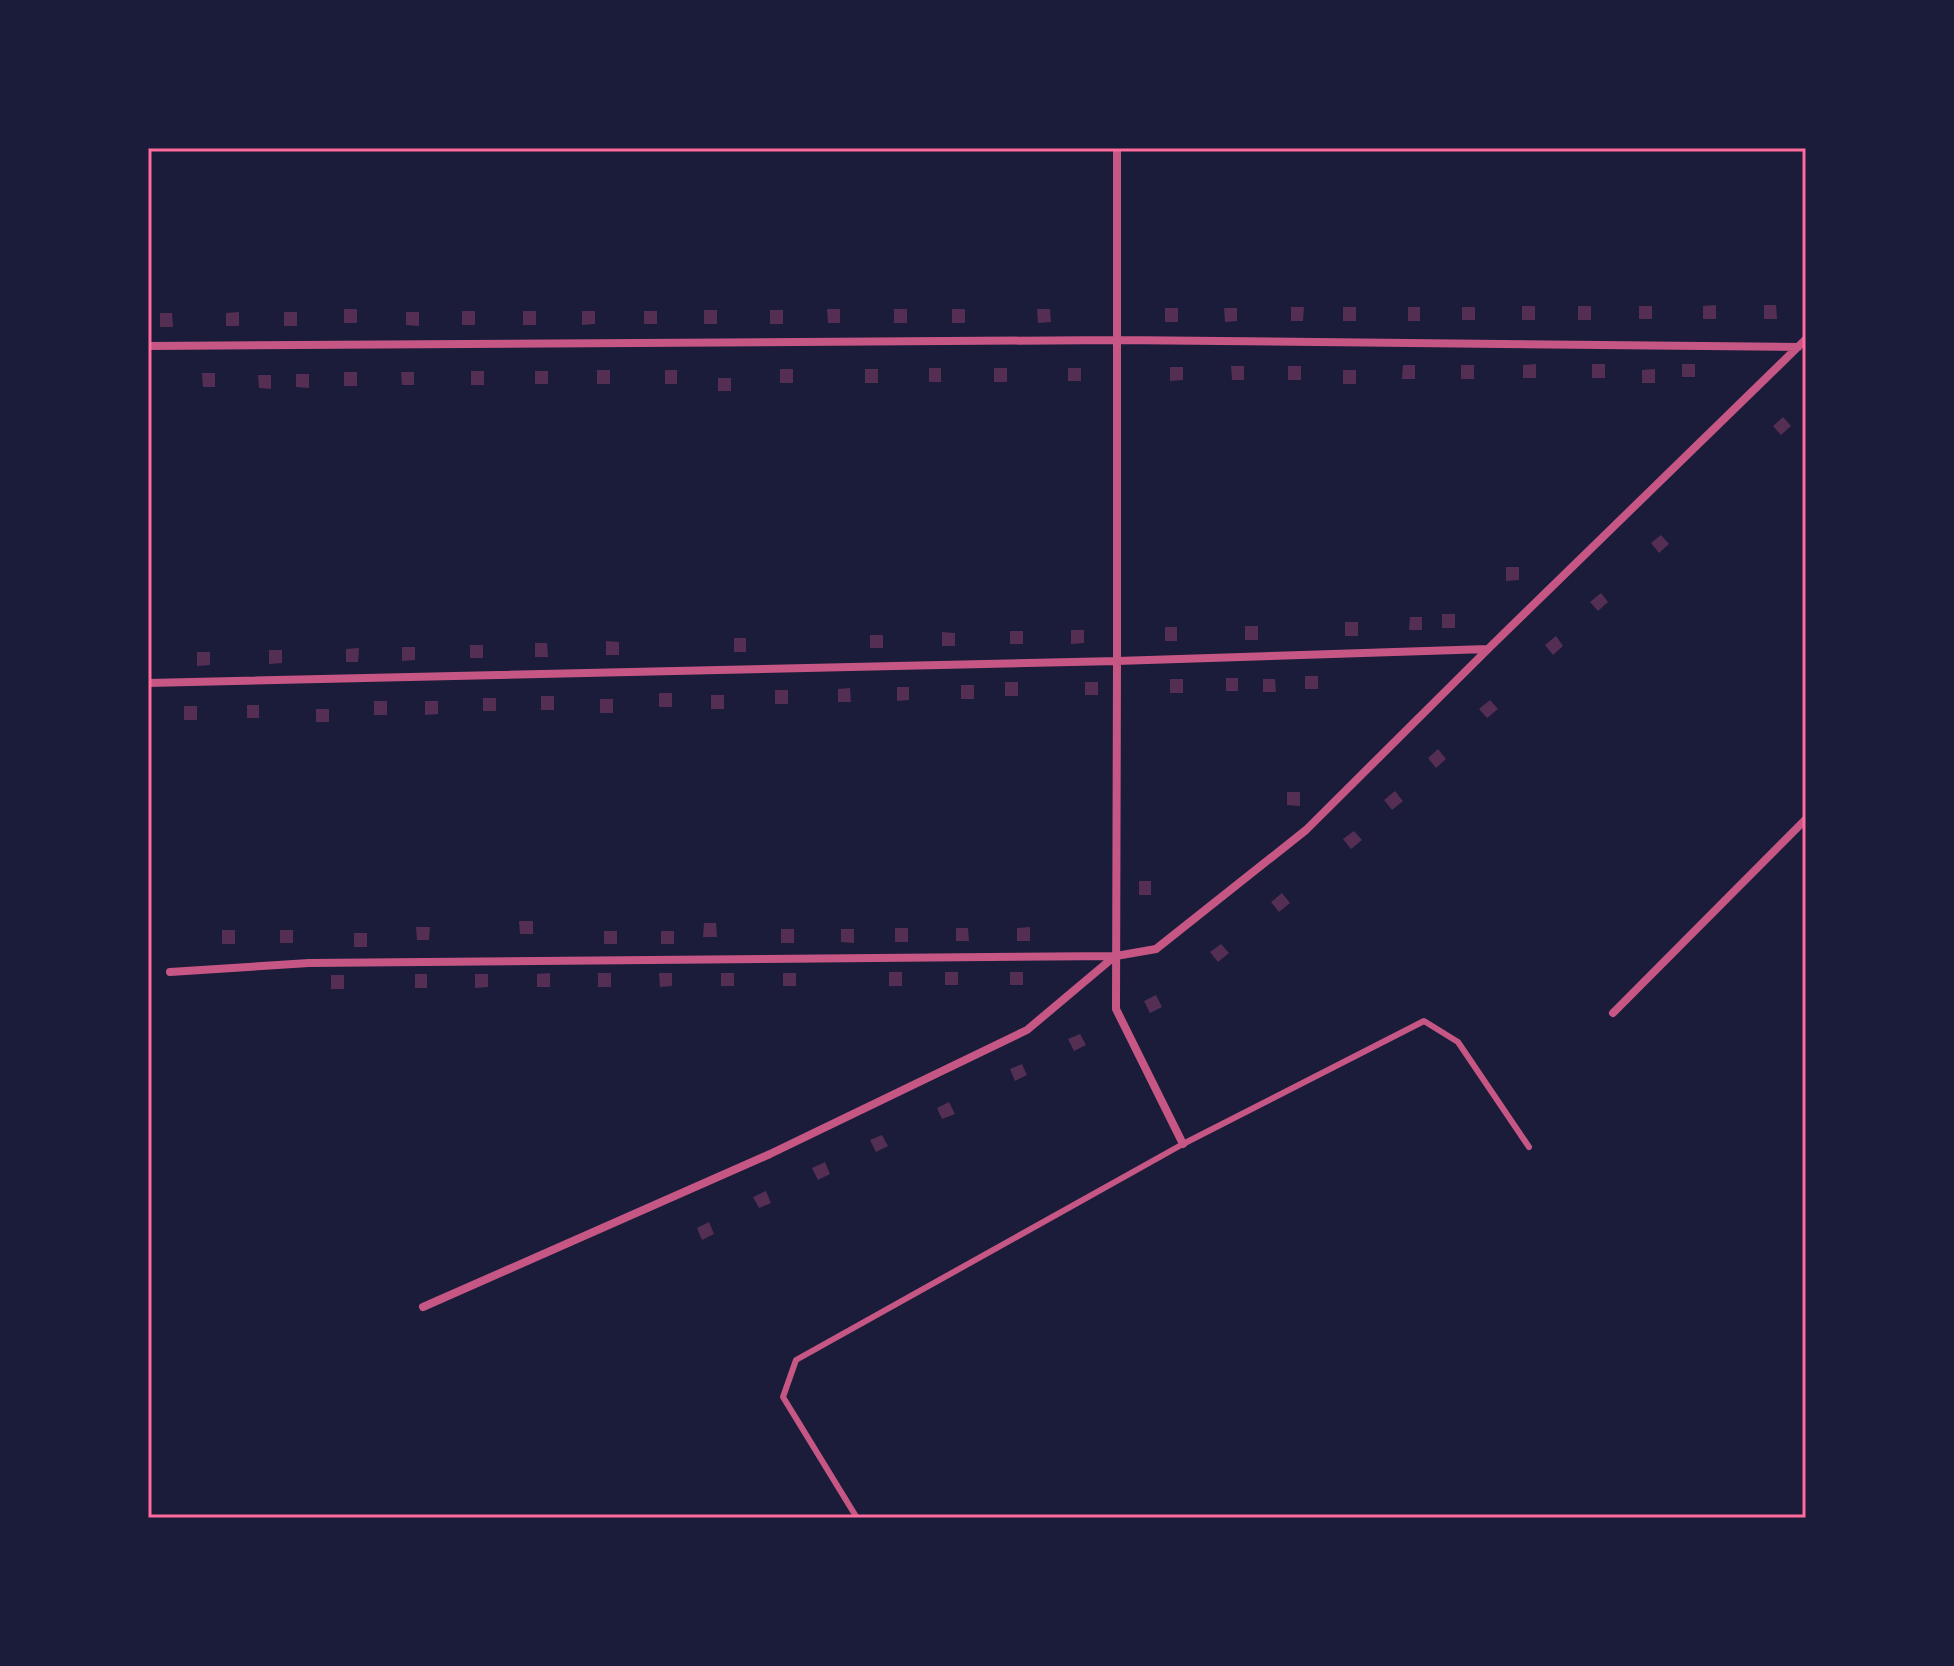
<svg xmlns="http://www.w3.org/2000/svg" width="1954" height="1666" font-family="Jost,sans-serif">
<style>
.building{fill:#542f53}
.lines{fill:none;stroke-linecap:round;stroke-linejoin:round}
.service{stroke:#c65784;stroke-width:6}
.minor{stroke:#c65784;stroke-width:8}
.neatline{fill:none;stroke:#ff6b9d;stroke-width:3}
</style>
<rect width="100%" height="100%" fill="#1b1b3a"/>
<path class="building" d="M 1716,305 L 1716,319 L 1703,319 L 1703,306 Z
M 1764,305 L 1776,305 L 1777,319 L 1764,319 Z
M 1522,306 L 1535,306 L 1535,320 L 1522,320 Z
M 1578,306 L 1591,306 L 1591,320 L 1578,320 Z
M 1639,306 L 1652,306 L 1652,319 L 1639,319 Z
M 1291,307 L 1304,307 L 1303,321 L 1291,321 Z
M 1343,307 L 1356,307 L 1356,321 L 1343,321 Z
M 1408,307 L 1420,307 L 1420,321 L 1408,321 Z
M 1462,307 L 1475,307 L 1475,320 L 1462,320 Z
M 1165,308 L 1178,308 L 1178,322 L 1165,322 Z
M 1224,308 L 1237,308 L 1237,321 L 1225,322 Z
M 344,309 L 357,309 L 357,323 L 344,323 Z
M 827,309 L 840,309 L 840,323 L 828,323 Z
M 894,309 L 907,309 L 907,323 L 894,323 Z
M 952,309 L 965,309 L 965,323 L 952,323 Z
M 1037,309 L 1050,309 L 1051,322 L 1038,323 Z
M 704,310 L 717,310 L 717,324 L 704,324 Z
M 770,310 L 783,310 L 783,324 L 770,324 Z
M 462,311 L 475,311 L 475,325 L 462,325 Z
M 523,311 L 536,311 L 536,325 L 523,325 Z
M 582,311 L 595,311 L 595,324 L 582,325 Z
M 644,311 L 657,311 L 657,324 L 644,324 Z
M 239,312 L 239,326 L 226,326 L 226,313 Z
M 284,312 L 297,312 L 297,326 L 284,326 Z
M 406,312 L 419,312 L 419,326 L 406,325 Z
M 160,313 L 172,313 L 173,327 L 160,327 Z
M 1536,364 L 1536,378 L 1523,378 L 1523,365 Z
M 1592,364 L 1605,364 L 1605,378 L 1592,378 Z
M 1682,364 L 1695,364 L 1695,377 L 1682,377 Z
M 1403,365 L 1415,365 L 1415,379 L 1402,379 Z
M 1461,365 L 1474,365 L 1474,379 L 1461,379 Z
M 1231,366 L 1244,366 L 1244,380 L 1232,380 Z
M 1288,366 L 1301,366 L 1301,380 L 1288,380 Z
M 1170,367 L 1183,367 L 1183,380 L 1170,381 Z
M 929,368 L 941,368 L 941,382 L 929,382 Z
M 994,368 L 1007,368 L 1007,382 L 994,382 Z
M 1068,368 L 1081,368 L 1081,381 L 1068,381 Z
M 780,369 L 793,369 L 793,383 L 780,383 Z
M 865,369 L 878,369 L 878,383 L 865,383 Z
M 1655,369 L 1655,383 L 1642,383 L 1642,370 Z
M 597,370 L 610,370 L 610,384 L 597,384 Z
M 665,370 L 677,370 L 677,384 L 665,384 Z
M 1343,370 L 1356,370 L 1356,384 L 1343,384 Z
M 471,371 L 484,371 L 484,385 L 471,385 Z
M 535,371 L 548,371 L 548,384 L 535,384 Z
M 344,372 L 357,372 L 357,386 L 344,386 Z
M 401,372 L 414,372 L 414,385 L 402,385 Z
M 202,373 L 215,373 L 215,387 L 203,387 Z
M 296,374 L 309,374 L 309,388 L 296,387 Z
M 258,375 L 271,375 L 271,389 L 259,388 Z
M 718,378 L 731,378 L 731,391 L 718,391 Z
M 1783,417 L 1791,426 L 1781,435 L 1773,426 Z
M 1661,535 L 1669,544 L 1659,553 L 1651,543 Z
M 1506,567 L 1519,567 L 1519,580 L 1506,581 Z
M 1601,593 L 1608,602 L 1598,611 L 1590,602 Z
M 1442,614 L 1455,614 L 1455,628 L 1442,628 Z
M 1410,617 L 1422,617 L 1422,630 L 1409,630 Z
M 1345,622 L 1358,622 L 1358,636 L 1345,636 Z
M 1245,626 L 1258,626 L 1258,640 L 1245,640 Z
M 1165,627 L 1177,627 L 1177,641 L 1165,641 Z
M 1071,630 L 1084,630 L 1084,643 L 1071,644 Z
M 1010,631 L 1023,631 L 1023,644 L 1010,644 Z
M 942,632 L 955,633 L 955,646 L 942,646 Z
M 870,635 L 883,635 L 883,648 L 870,648 Z
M 1556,636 L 1563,646 L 1553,655 L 1545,645 Z
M 734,638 L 746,638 L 746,652 L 734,652 Z
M 606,641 L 619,642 L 619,655 L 606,655 Z
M 535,643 L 547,643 L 548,657 L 535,657 Z
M 470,645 L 483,645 L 483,658 L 470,658 Z
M 402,647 L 415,647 L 415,660 L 402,661 Z
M 359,648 L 358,662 L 346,662 L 346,649 Z
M 269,650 L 282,650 L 282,663 L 269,664 Z
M 197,652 L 210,652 L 210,665 L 197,666 Z
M 1305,676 L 1318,676 L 1318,689 L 1305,689 Z
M 1226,678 L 1238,678 L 1238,691 L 1226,691 Z
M 1170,679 L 1183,679 L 1183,693 L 1170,693 Z
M 1263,679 L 1275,679 L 1276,692 L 1263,692 Z
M 1005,682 L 1018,682 L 1018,696 L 1005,696 Z
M 1085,682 L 1098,682 L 1098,695 L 1085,695 Z
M 961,685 L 974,685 L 974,699 L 961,699 Z
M 897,687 L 909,687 L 909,700 L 897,701 Z
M 850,688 L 851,702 L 838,702 L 838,689 Z
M 775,690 L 788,690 L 788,704 L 775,704 Z
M 659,693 L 672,693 L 672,707 L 659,707 Z
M 711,695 L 724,695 L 724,709 L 711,709 Z
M 541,696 L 554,696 L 554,710 L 541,710 Z
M 483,698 L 496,698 L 496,711 L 483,711 Z
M 600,699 L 613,699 L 613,713 L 600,713 Z
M 1490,700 L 1498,709 L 1487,718 L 1479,709 Z
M 374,701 L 387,701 L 387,715 L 374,715 Z
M 425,701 L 438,701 L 438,714 L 425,715 Z
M 247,705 L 259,705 L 259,718 L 247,718 Z
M 184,706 L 197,706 L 197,720 L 184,720 Z
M 316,709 L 329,709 L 329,722 L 316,722 Z
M 1438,749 L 1446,759 L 1436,768 L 1428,758 Z
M 1395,791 L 1403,801 L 1392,810 L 1384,800 Z
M 1287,792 L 1300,792 L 1300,806 L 1287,805 Z
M 1354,831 L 1362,840 L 1351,849 L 1343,839 Z
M 1139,881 L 1151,881 L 1151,895 L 1139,895 Z
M 1282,893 L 1290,903 L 1279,912 L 1271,902 Z
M 519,921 L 533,921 L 533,934 L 520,934 Z
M 704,923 L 716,923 L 717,937 L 703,937 Z
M 416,927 L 430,927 L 429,940 L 417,940 Z
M 1030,927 L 1030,941 L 1017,941 L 1017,928 Z
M 895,928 L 908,928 L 908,942 L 895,942 Z
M 956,928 L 968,928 L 969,941 L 956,941 Z
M 781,929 L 794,929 L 794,943 L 781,943 Z
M 841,929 L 854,929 L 854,943 L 841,942 Z
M 222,930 L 235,930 L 235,944 L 222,944 Z
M 280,930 L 293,930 L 293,943 L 280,943 Z
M 604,931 L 617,931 L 617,944 L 604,944 Z
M 661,931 L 674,931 L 674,944 L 661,944 Z
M 354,933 L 367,933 L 367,947 L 354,947 Z
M 1221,944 L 1229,953 L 1218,962 L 1210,952 Z
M 889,972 L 902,972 L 902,986 L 889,986 Z
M 945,972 L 958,972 L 958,985 L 945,985 Z
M 1010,972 L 1023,972 L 1023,985 L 1010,985 Z
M 550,973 L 550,987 L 537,987 L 537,974 Z
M 598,973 L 611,973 L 611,987 L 598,987 Z
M 659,973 L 672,973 L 672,986 L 660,987 Z
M 721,973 L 734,973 L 734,986 L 721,986 Z
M 783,973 L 796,973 L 796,986 L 783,986 Z
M 415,974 L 427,974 L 427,988 L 415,988 Z
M 475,974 L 488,974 L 488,987 L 475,988 Z
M 331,975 L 344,975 L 344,989 L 331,989 Z
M 1156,995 L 1162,1007 L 1150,1013 L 1144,1001 Z
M 1080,1034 L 1086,1045 L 1074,1051 L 1068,1039 Z
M 1022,1064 L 1027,1075 L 1015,1081 L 1010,1069 Z
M 949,1102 L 955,1114 L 942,1119 L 937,1108 Z
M 882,1135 L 888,1146 L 876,1152 L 870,1140 Z
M 825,1162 L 830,1174 L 818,1180 L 812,1168 Z
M 766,1191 L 771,1203 L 759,1208 L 753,1197 Z
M 709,1222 L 714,1234 L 702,1240 L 697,1228 Z"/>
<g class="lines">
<path class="service" d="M 857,1518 L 783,1397 L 796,1360 L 1183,1144 L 1424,1021 L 1458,1042 L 1529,1147"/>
<path class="minor" d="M 1117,148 L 1117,661 L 1116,1009 L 1183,1144
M 148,346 L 1118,340 L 1798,347
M 148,683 L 1117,661 L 1488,649
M 170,972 L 309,963 L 1116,956 L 1156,949 L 1306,830 L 1488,649 L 1806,339
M 1613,1013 L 1806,819
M 423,1307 L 770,1154 L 1027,1030 L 1115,956"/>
</g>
<rect width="1954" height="1666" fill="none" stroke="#1b1b3a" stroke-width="300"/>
<rect x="150" y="150" width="1654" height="1366" class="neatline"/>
</svg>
